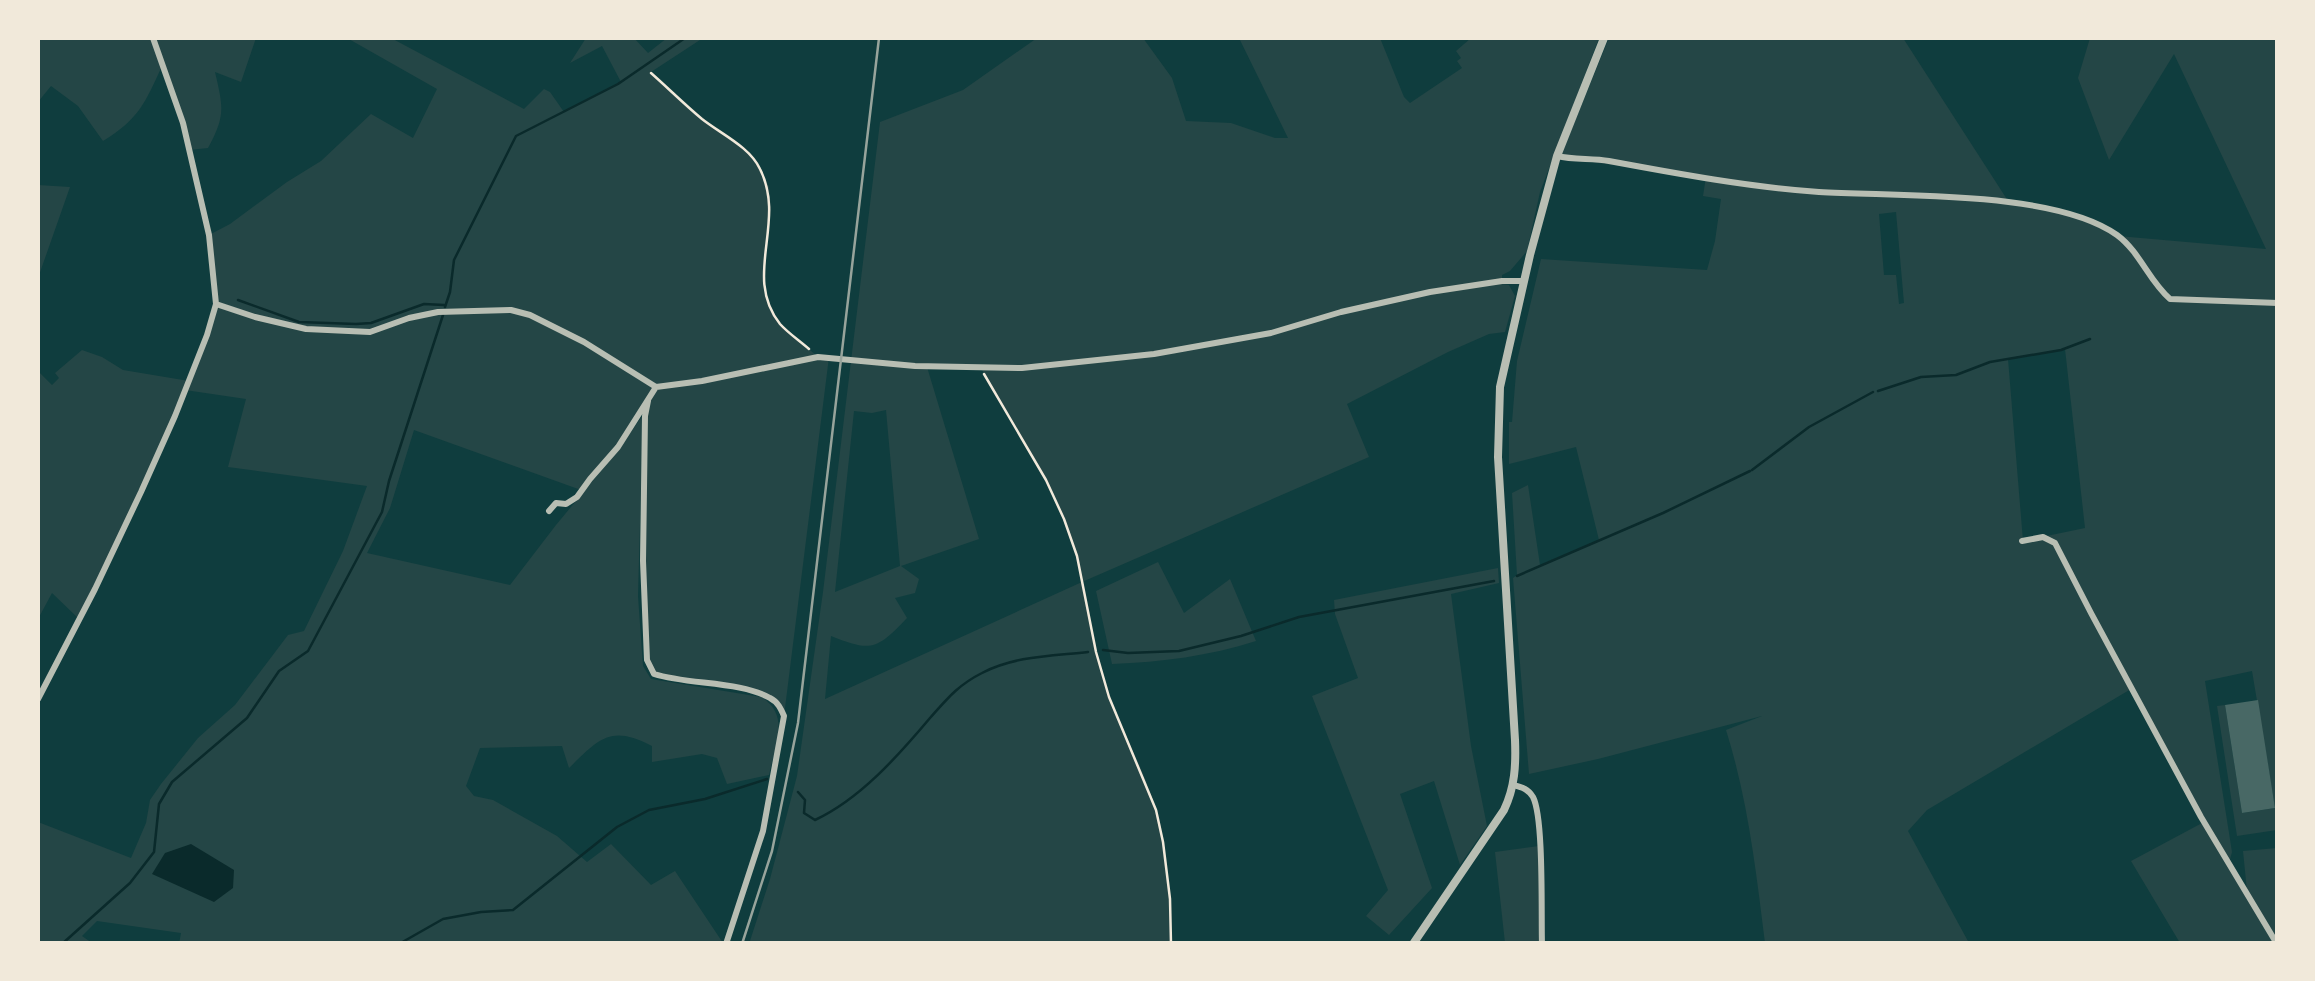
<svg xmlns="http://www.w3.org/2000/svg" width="2315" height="981" font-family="Cabin,sans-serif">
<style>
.green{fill:#244646;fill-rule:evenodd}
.water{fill:#0a2a2b}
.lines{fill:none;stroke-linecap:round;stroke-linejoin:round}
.stream{stroke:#0a2a2b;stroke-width:2.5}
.building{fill:#486865}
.path{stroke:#f1e9da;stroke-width:2.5}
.minor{stroke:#b8beb3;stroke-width:6}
.tertiary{stroke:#b8beb3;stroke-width:8}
.rail{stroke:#97a49c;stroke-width:2.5}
</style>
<rect width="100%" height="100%" fill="#0f3d3e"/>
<path class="green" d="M 38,38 L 256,38 L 241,82 L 215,72 C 223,107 226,115 208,148 L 189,150 L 162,66 C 145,103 139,119 103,141 L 78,106 L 51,86 L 38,102 Z
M 347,38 L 391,38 L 524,109 L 544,89 L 550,92 L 564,112 L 621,82 L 602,46 L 570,63 L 586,38 L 634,38 L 648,53 L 667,38 L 703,38 L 651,72 L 703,120 L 740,147 L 758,163 L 769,187 L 771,209 L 763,270 L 764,294 L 780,324 L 818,357 L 829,357 L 784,716 L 779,705 L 751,691 L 654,674 L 647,660 L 644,602 L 647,404 L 618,447 L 581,490 L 414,430 L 390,508 L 367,553 L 510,585 L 556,525 L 615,454 L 643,415 L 638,596 L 643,666 L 651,679 L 761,697 C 791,715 775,746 769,775 L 727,784 L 717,758 L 702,754 L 652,762 L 652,746 C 610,724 599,739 569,768 L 562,746 L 480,748 L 466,786 L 474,796 L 493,800 L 557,836 L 587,862 L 611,844 L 651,885 L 675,871 L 723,943 L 179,944 L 181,933 L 97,921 L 82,936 L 92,943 L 38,943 L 38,822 L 131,858 L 146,823 L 150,800 L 161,784 L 198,738 L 235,705 L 288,635 L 304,631 L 343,551 L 367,486 L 228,467 L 246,399 L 185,390 L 141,492 L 78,618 L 52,593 L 38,619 L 38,371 L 52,385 L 59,378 L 55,373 L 82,350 L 102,357 L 123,370 L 189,381 L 216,305 L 209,235 L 230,224 L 287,182 L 321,161 L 371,114 L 413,138 L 437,89 Z
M 1037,38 L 1143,38 L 1172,78 L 1186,121 L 1231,123 L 1275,138 L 1288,138 L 1239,38 L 1380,38 L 1404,97 L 1410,103 L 1462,68 L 1457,61 L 1461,58 L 1456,51 L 1471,38 L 1599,38 L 1540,192 L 1527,251 L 1510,271 L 1502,275 L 1502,284 L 1509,285 L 1515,296 L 1505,332 L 1489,334 L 1448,352 L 1347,404 L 1369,457 L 1082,582 C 1090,622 1096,663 1111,701 C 1125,737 1148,778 1157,814 C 1168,856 1170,900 1171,943 L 749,944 L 770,879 L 797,776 L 823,592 L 880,122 L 963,90 ZM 927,367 L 981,368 C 1000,406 1025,441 1045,478 C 1062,510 1075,546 1082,582 L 825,699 L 831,636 C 871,652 877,650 907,618 L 895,598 L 915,593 L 919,579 L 901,566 L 979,539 ZM 886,410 L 900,566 L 835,592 L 854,411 L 872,413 Z
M 1609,38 L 1903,38 L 2010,204 L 2057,209 L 2118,236 L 2266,249 L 2174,54 L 2109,160 L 2078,78 L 2090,38 L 2277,38 L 2277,830 L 2237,836 L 2217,706 L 2225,705 L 2242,813 L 2275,808 L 2252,671 L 2205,681 L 2232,852 L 2229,863 L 2247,891 L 2243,851 L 2277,848 L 2277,943 L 2180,943 L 2131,861 L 2204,822 L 2131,689 L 1927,810 L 1908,831 L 1969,943 L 1765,943 C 1756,871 1748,800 1726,730 L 1762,716 L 1598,759 L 1529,774 L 1513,578 L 1517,575 L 1512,493 L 1528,485 L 1540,565 L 1599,540 L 1576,447 L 1509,464 L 1509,422 L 1512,422 L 1517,361 L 1541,259 L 1707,270 L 1715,241 L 1721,199 L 1703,196 L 1706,177 L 1560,158 ZM 1896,212 L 1904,303 L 1899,304 L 1896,275 L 1884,275 L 1879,214 ZM 2065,349 L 2085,528 L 2023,541 L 2008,359 Z
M 38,185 L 70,187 L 38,278 Z
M 1158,562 L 1184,613 L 1230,579 L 1256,641 C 1209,656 1162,662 1112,664 L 1096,591 Z
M 1498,568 L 1499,583 L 1451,594 L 1471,746 L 1487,826 L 1460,865 L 1434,781 L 1400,794 L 1432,888 L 1389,935 L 1366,916 L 1388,890 L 1312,696 L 1358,678 L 1335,614 L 1334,600 Z
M 1539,846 L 1541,943 L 1505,943 L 1495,852 Z"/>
<path class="water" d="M 191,844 L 234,870 L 233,888 L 214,902 L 152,874 L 165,853 Z"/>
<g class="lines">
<path class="stream" d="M 238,300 L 299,322 L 356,324 L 371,323 L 424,304 L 444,305
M 445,307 L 450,292 L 454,260 L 516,136 L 618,84 L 685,38
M 1878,391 L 1921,377 L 1956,375 L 1990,362 L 2061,350 L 2090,339
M 1752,470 L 1809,427 L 1873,392
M 1517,576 L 1663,513 L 1750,471
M 1103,650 L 1128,653 L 1179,651 L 1241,636 L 1299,617 L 1494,581
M 798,792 L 805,800 L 804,813 L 815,820 C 860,799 898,756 930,718 C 947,699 958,685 982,673 C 1014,656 1052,656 1088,652
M 62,944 L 130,883 L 154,852 L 159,804 L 172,782 L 247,718 L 279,671 L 308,651 L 382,512 L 389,481 L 443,315
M 399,944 L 443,919 L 481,912 L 513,910 L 617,827 L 649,810 L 705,799 L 767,779"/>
</g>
<path class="building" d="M 2258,700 L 2275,808 L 2242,813 L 2225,705 Z"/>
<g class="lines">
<path class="path" d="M 651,73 C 668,88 684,104 702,119 C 721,134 750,147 760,169 C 787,223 742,276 780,324 C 788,333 800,341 809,349
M 984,374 L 1046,480 L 1064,519 L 1077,556 L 1096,652 L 1109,697 L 1156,810 L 1163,842 L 1170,899 L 1171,944"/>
<path class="minor" d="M 1557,156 C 1574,160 1592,158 1609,161 C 1679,174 1749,187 1819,192 C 1898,197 2054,190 2117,235 C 2140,252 2149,281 2170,299 L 2278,303
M 216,304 L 255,317 L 306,329 L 370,332 L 409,318 L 438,312 L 511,310 L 530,315 L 584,342 L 656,387 L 702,381 L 818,357 L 915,366 L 1022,368 L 1154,354 L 1271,333 L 1341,312 L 1430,292 L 1502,281 L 1524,281
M 648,401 L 645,416 L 643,561 L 647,660 L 654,674 C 689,685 740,681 770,698 C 778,702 781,709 784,716 L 763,831 L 726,944
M 549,511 L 556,503 L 566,504 L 577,497 L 590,479 L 618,447 L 656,387
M 2022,541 L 2043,537 L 2055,543 L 2091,613 L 2201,817 L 2277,944
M 38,699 L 95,589 L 141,492 L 175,416 L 207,335 L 216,304 L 209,235 L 183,123 L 153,38
M 1513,785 C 1522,787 1528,789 1533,797 C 1544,818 1541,915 1542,944"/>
<path class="tertiary" d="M 1413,944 L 1504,810 C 1515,787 1516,765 1515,740 L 1498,457 L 1500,387 L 1530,255 L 1557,156 L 1604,38"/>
<path class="rail" d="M 742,944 L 772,851 L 798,723 L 879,38"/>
</g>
<rect width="2315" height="981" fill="none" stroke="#f1e9da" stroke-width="80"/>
</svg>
